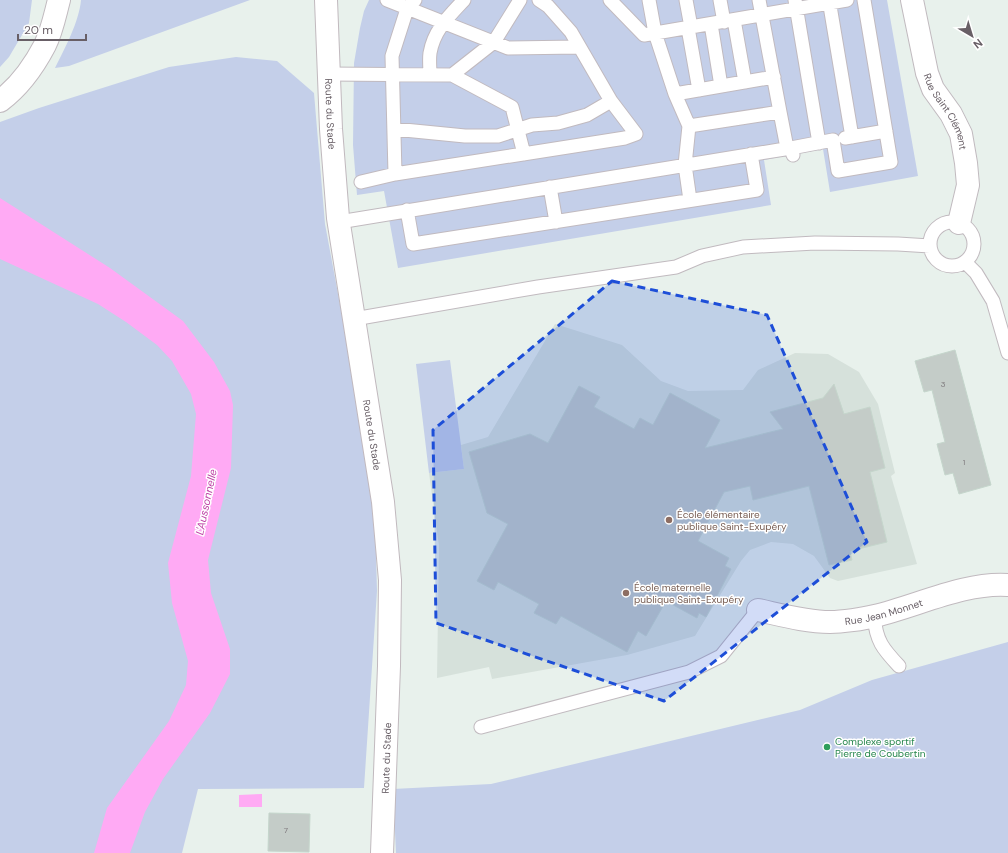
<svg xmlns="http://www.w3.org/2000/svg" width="1008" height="853" font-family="'DM Sans',sans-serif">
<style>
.education{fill:#d6e1db}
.green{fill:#c4cfe9}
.water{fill:#ffaaf4}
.building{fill:#c4ccc8;stroke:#c5d6cc}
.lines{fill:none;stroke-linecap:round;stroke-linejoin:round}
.service-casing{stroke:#c1babf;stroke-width:15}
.minor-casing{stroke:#c1babf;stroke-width:24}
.tertiary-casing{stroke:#c1babf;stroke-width:24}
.secondary-casing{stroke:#c1b9be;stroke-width:24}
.service{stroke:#fff;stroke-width:13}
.minor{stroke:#fff;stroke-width:22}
.tertiary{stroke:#fff;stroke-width:22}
.secondary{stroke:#fff;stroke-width:22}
.marked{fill:#1d4ed8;fill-opacity:0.2;stroke:#1d4ed8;stroke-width:3;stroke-dasharray:8 5;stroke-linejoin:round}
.education-dot{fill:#8d6e63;stroke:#fff;stroke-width:1.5}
.leisure-dot{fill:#2e9e5b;stroke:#fff;stroke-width:1.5}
.labels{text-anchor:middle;stroke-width:3;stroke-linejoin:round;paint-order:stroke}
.number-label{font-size:8px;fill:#7f7a7e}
.street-label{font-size:10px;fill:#685f66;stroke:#fff}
.education-label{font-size:10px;fill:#785e54;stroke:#fff;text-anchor:start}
.leisure-label{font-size:10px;fill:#27864d;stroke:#fff;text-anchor:start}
.water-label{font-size:11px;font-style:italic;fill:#be44a6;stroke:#fff}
</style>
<rect width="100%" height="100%" fill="#e8f1ec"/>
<path class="education" d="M 555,324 L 622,345 L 661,381 L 688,391 L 743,390 L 758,370 L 795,353 L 828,354 L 859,372 L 878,404 L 895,473 L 891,476 L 917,564 L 838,581 L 830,578 L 814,556 L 793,544 L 771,542 L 750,550 L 741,561 L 695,636 L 627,655 L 492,679 L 489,667 L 437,678 L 439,546 L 429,473 L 464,469 L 461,445 L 488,437 Z"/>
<path class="green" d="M 0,0 L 32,0 L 29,23 L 9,57 L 0,67 Z
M 81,0 L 250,0 L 69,66 L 55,68 C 65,48 79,22 81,0 Z
M 369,0 L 887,0 L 918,176 L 830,192 L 823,149 L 764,160 L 771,205 L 398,268 L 384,191 L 357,195 L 353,145 L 354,63 L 360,28 L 364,11 Z
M 236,57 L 277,61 L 314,93 L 325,224 L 347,342 L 375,518 L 377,591 L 364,788 L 198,789 L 182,853 L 0,853 L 0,122 L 39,108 L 169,67 Z
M 450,360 L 464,469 L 429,473 L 416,364 Z
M 1008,642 L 1008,853 L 396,853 L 393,789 L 491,784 L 800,710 L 872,680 Z"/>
<path class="water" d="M 0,198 L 110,268 L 183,321 L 214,362 L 230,391 L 233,405 L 231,468 L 208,560 L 211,593 L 230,649 L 230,674 L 210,713 L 163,779 L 145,812 L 130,853 L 94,853 L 107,808 L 169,721 L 186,685 L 188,661 L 172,603 L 168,563 L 191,476 L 196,414 L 191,394 L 172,361 L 157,345 L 126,322 L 98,304 L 0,259 Z
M 262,794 L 262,807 L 239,807 L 239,795 Z"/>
<path class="building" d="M 955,350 L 991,485 L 959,494 L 953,473 L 945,475 L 937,444 L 945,442 L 932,390 L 924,392 L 915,361 Z
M 834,384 L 844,414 L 870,407 L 885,468 L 870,472 L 887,542 L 850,551 L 852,560 L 829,565 L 809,486 L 753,500 L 750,486 L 724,492 L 698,541 L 729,558 L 725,566 L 731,569 L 706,617 L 699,613 L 697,618 L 666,601 L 646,636 L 638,631 L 627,652 L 561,616 L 556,624 L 534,613 L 539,604 L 498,582 L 494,590 L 477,581 L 508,524 L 487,513 L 469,452 L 530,434 L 548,443 L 579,386 L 600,397 L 594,407 L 634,429 L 640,418 L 653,425 L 670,393 L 720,420 L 705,448 L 783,429 L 770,412 L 823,398 Z
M 269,813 L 310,814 L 309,852 L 268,851 Z"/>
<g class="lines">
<defs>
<path id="service" d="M 387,0 L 508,48 L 579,47
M 610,0 L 644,35 L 847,0
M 649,0 L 655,33 L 675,94 L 689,126
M 686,0 L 691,27
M 720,0 L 724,22
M 759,0 L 780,112
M 795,0 L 819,143
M 829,0 L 852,137
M 734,20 L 745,82
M 711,24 L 721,86
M 688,28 L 699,90
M 328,74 L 452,75 L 494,42 L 520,0
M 430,75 C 430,68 429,60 430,53 C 434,30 449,16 464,0
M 452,75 L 512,107 L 524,154
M 675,94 L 774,77
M 394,129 L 465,136 L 498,136 L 532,125 L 558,123 L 587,115 L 611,101
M 845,138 L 886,131
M 791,148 L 833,140 L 838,171 L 891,162 L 864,0
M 395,174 L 392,56 L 407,9 L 415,0
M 361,182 L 395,174 L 625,138 L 636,134 L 611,101 L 571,32 L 548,6 L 539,0
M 550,187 L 556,222
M 690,200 L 685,165 L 689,126 L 780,112 L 787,148
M 407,210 L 413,244 L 757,190 L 751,154
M 339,222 L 791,148 L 793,155
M930 244a22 22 0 1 1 44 0a22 22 0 1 1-44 0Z
M 965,262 L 976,273 L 993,301 L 1008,353
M 354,319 L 538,287 L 676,267 L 702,256 L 743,247 L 815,243 L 898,244 L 930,246
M 874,616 C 876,641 883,649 899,666
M 481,727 L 689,672 L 721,656 L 758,610"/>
<g id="minor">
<path id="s1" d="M 912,0 L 927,73 L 933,89 L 951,114 L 961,134 L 966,163 L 968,185 L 959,223"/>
<path id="s2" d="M 758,610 C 781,615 806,622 830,622 C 842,622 863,619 875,616 C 917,606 965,582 1008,585"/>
</g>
<path id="tertiary" d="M 0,101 C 19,87 34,66 45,45 C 52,31 55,15 59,0"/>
<g id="secondary">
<path id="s3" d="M 326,0 L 331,129 L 338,218 L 383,502 L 390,580 L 389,666 L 382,853"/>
</g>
</defs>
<use href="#service" class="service-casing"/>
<use href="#minor" class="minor-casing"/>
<use href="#tertiary" class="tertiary-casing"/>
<use href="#secondary" class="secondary-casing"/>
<use href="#service" class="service"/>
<use href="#minor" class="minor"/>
<use href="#tertiary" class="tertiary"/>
<use href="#secondary" class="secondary"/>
</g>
<path class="marked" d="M 612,281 L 767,315 L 867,542 L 664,701 L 436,623 L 433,430 Z"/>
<g class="education-dot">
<circle cx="669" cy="520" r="4"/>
<circle cx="626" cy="593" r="4"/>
</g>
<circle class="leisure-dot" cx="827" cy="747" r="4"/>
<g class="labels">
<g class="number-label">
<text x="943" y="387">3</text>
<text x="964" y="465">1</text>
<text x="286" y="833">7</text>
</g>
<g class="street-label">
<text dy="4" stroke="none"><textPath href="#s1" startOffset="118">Rue Saint Clément</textPath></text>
<text dy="4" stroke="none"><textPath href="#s3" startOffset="114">Route du Stade</textPath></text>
<text dy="4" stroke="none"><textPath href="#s3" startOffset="438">Route du Stade</textPath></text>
<text dy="4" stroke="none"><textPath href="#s2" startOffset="128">Rue Jean Monnet</textPath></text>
<text transform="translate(386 758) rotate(-88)" y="4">Route du Stade</text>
</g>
<g class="education-label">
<text x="677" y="518">École élémentaire<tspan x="677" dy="12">publique Saint-Exupéry</tspan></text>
<text x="634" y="591">École maternelle<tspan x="634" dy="12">publique Saint-Exupéry</tspan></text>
</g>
<g class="leisure-label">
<text x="835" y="745">Complexe sportif<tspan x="835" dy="12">Pierre de Coubertin</tspan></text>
</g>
<g class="water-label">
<text transform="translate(206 502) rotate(-78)" y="4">L'Aussonnelle</text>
</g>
</g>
<g transform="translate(972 36) rotate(142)" stroke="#ffffff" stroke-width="3" paint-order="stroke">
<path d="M0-3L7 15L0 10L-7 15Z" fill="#685f66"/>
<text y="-6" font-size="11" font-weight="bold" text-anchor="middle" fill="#685f66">N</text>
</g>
<path d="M18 34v6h68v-6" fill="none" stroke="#685f66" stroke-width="2"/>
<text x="24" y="34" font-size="12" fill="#685f66" stroke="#ffffff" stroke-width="3" paint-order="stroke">20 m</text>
</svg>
